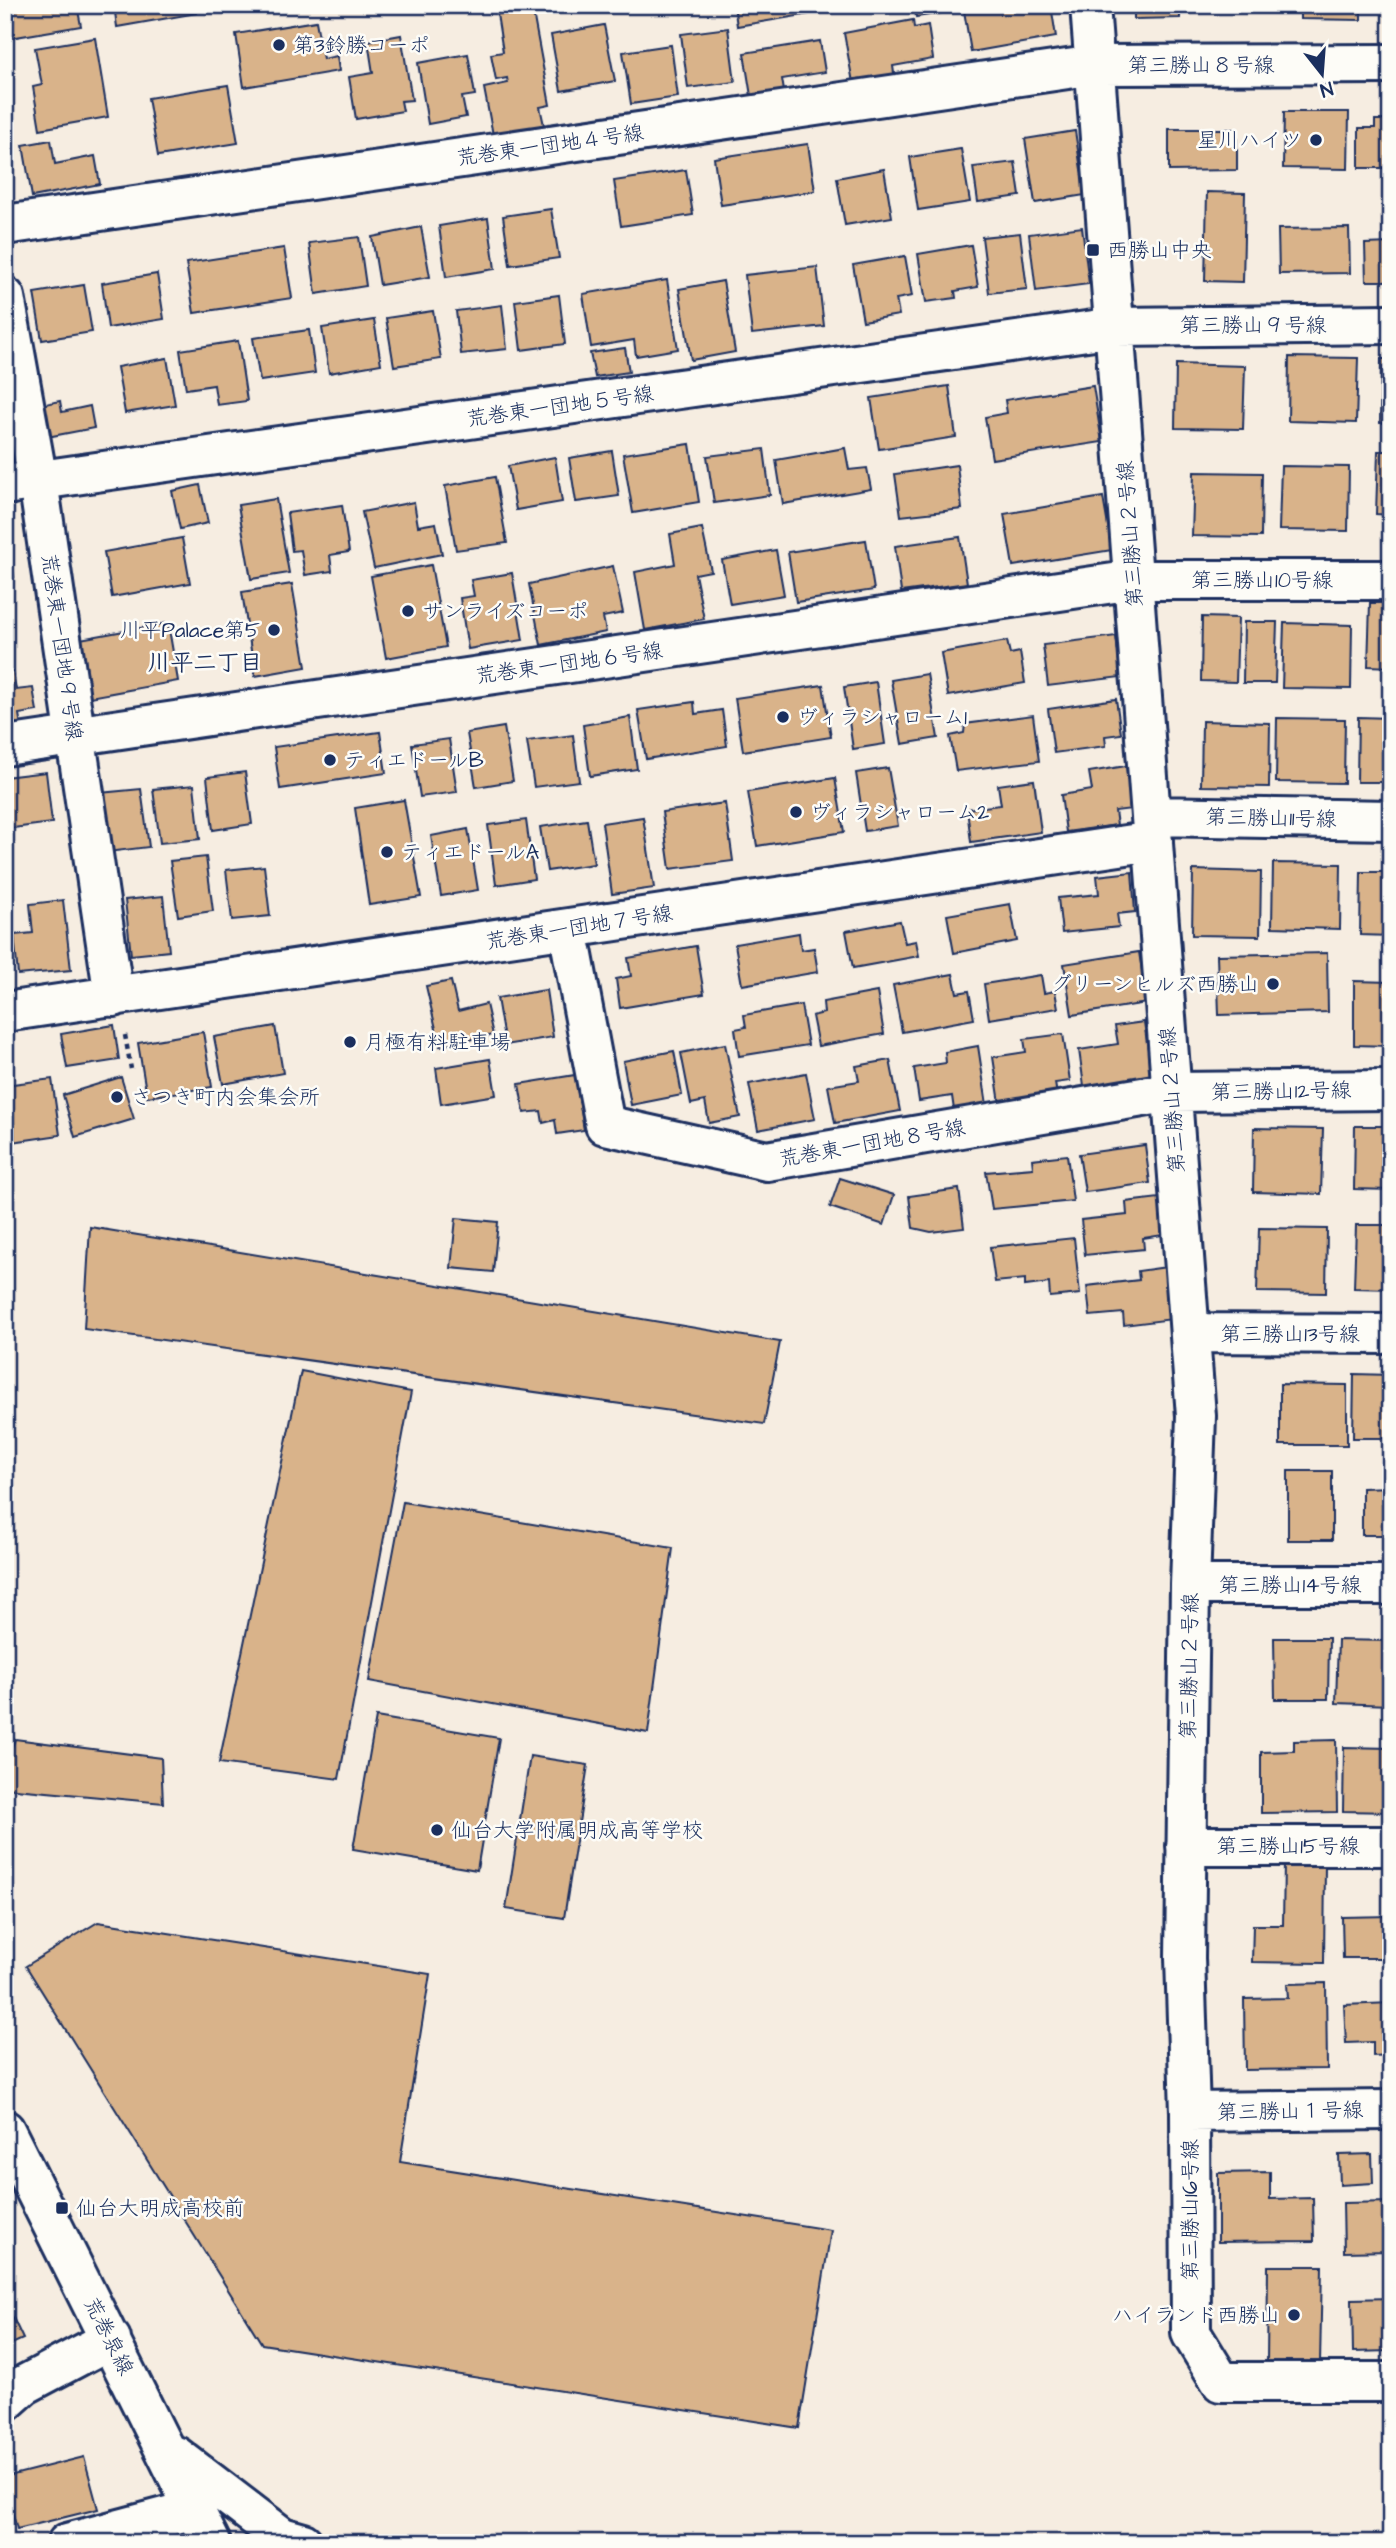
<svg xmlns="http://www.w3.org/2000/svg" width="1396" height="2548" font-family="'Architects Daughter','Klee One',sans-serif">
<style>
.building{fill:#d9b38a;stroke:#1b2f5e;stroke-width:2}
.lines{fill:none;stroke-linecap:round;stroke-linejoin:round}
.minor-casing{stroke:#1b2f5e;stroke-width:44}
.path{stroke:#1b2f5e;stroke-width:4.5;stroke-dasharray:5 5;stroke-linecap:butt}
.minor{stroke:#fdfcf7;stroke-width:38}
.poi-dot{fill:#1b2f5e;stroke:#fdfcf7;stroke-width:2.5}
.labels{text-anchor:middle;stroke-width:5;stroke-linejoin:round;paint-order:stroke}
.poi-label{font-size:21px;fill:#1b2f5e;stroke:#fdfcf7;text-anchor:start}
.street-label{font-size:21px;fill:#1b2f5e;stroke:#fdfcf7}
.neighbourhood-label{font-size:23px;font-weight:bold;fill:#1b2f5e;stroke:#fdfcf7}
</style>
<rect width="100%" height="100%" fill="#f6ede1"/>
<filter id="ink" filterUnits="userSpaceOnUse"><feTurbulence type="fractalNoise" baseFrequency=".0143" numOctaves="2"/><feDisplacementMap in="SourceGraphic" scale="14" xChannelSelector="R" yChannelSelector="G"/><feConvolveMatrix kernelMatrix="1 2 1 2 8 2 1 2 1" color-interpolation-filters="sRGB"/></filter>
<g filter="url(#ink)">
<path class="building" d="M 21,5 L 77,5 L 81,26 L 10,38 L 5,8 Z
M 114,5 L 196,5 L 197,13 L 117,27 Z
M 229,5 L 276,5 L 230,12 Z
M 734,5 L 821,5 L 822,12 L 737,26 Z
M 889,5 L 948,5 L 949,12 L 916,17 L 914,6 L 890,10 Z
M 963,5 L 1051,5 L 1056,37 L 971,52 Z
M 1134,5 L 1180,5 L 1180,18 L 1134,19 Z
M 1220,5 L 1283,5 L 1283,7 L 1220,8 Z
M 1300,5 L 1361,5 L 1361,20 L 1300,19 Z
M 532,7 L 550,105 L 540,107 L 544,125 L 493,135 L 484,88 L 508,83 L 507,78 L 496,80 L 491,54 L 503,52 L 497,14 Z
M 913,20 L 914,28 L 928,25 L 933,59 L 893,66 L 895,80 L 854,88 L 844,33 Z
M 316,21 L 323,59 L 337,56 L 339,71 L 244,87 L 236,34 Z
M 604,25 L 615,81 L 561,91 L 551,35 Z
M 728,28 L 735,82 L 688,88 L 681,34 Z
M 401,35 L 412,100 L 401,101 L 403,111 L 356,119 L 349,77 L 373,73 L 368,41 Z
M 95,38 L 108,117 L 40,129 L 33,87 L 42,85 L 35,48 Z
M 820,41 L 825,72 L 782,79 L 784,91 L 751,96 L 744,53 Z
M 671,45 L 678,97 L 631,104 L 623,52 Z
M 468,54 L 475,95 L 462,97 L 466,117 L 428,124 L 418,63 Z
M 228,85 L 238,143 L 158,156 L 148,98 Z
M 1284,112 L 1349,112 L 1348,169 L 1283,168 Z
M 1375,120 L 1391,120 L 1391,168 L 1359,168 L 1359,128 L 1375,128 Z
M 1169,129 L 1237,129 L 1237,170 L 1169,171 Z
M 1075,131 L 1085,195 L 1035,203 L 1025,139 Z
M 51,140 L 55,164 L 95,156 L 100,184 L 32,197 L 23,145 Z
M 808,144 L 815,191 L 721,205 L 714,158 Z
M 961,149 L 970,202 L 918,210 L 910,157 Z
M 1015,162 L 1020,196 L 978,202 L 973,167 Z
M 884,169 L 892,217 L 845,225 L 837,178 Z
M 686,170 L 693,215 L 621,226 L 614,181 Z
M 1207,192 L 1245,193 L 1243,282 L 1205,281 Z
M 551,209 L 559,258 L 510,265 L 503,216 Z
M 488,218 L 495,269 L 446,277 L 439,226 Z
M 421,227 L 430,277 L 380,285 L 372,237 Z
M 1082,227 L 1089,284 L 1036,291 L 1029,234 Z
M 1349,228 L 1350,273 L 1279,274 L 1278,229 Z
M 1020,233 L 1027,289 L 989,293 L 982,237 Z
M 359,237 L 366,286 L 316,294 L 309,243 Z
M 1391,243 L 1391,281 L 1366,281 L 1365,244 Z
M 971,245 L 978,287 L 955,291 L 956,298 L 926,302 L 918,254 Z
M 284,248 L 292,298 L 194,313 L 186,263 Z
M 905,256 L 912,296 L 896,299 L 899,315 L 863,321 L 853,265 Z
M 817,267 L 824,326 L 752,334 L 745,275 Z
M 157,274 L 164,319 L 108,328 L 102,283 Z
M 667,280 L 678,349 L 636,356 L 634,340 L 591,347 L 583,294 Z
M 723,281 L 735,352 L 691,360 L 679,289 Z
M 84,285 L 92,332 L 42,340 L 34,293 Z
M 559,295 L 565,344 L 521,350 L 515,301 Z
M 502,305 L 507,349 L 461,354 L 456,311 Z
M 433,311 L 441,359 L 394,366 L 386,318 Z
M 374,320 L 381,364 L 329,373 L 322,328 Z
M 309,330 L 315,373 L 260,381 L 253,338 Z
M 238,341 L 247,401 L 217,405 L 214,385 L 186,389 L 180,350 Z
M 625,348 L 629,372 L 595,377 L 590,353 Z
M 1289,357 L 1358,358 L 1356,423 L 1288,421 Z
M 167,358 L 175,405 L 125,413 L 117,367 Z
M 1381,359 L 1391,359 L 1391,423 L 1380,423 Z
M 1176,364 L 1245,366 L 1243,429 L 1175,428 Z
M 949,386 L 956,437 L 879,449 L 871,398 Z
M 1093,386 L 1102,442 L 992,459 L 985,417 L 1007,413 L 1005,400 Z
M 60,401 L 62,412 L 90,406 L 94,428 L 47,437 L 41,405 Z
M 690,444 L 699,502 L 633,513 L 623,454 Z
M 845,448 L 849,470 L 867,468 L 871,489 L 783,504 L 776,460 Z
M 764,449 L 770,495 L 714,503 L 707,456 Z
M 612,451 L 619,496 L 576,502 L 569,458 Z
M 1378,451 L 1391,451 L 1391,515 L 1376,514 Z
M 555,457 L 562,502 L 516,510 L 508,466 Z
M 957,465 L 962,509 L 901,516 L 895,474 Z
M 1281,466 L 1349,467 L 1348,531 L 1279,530 Z
M 1194,472 L 1262,473 L 1261,537 L 1192,536 Z
M 495,477 L 507,543 L 456,550 L 445,486 Z
M 200,485 L 208,523 L 180,529 L 172,491 Z
M 1103,497 L 1112,550 L 1013,566 L 1004,514 Z
M 276,499 L 289,573 L 251,579 L 238,505 Z
M 414,502 L 418,526 L 436,523 L 442,554 L 374,568 L 362,512 Z
M 342,505 L 349,552 L 330,555 L 332,571 L 305,575 L 301,550 L 292,551 L 287,513 Z
M 5,524 L 14,577 L 5,579 Z
M 702,528 L 711,571 L 695,574 L 704,619 L 645,630 L 635,572 L 675,564 L 670,534 Z
M 960,537 L 967,583 L 901,592 L 895,546 Z
M 182,538 L 190,583 L 112,597 L 104,552 Z
M 866,540 L 874,590 L 796,602 L 788,552 Z
M 776,550 L 784,595 L 730,604 L 722,560 Z
M 431,565 L 446,647 L 386,658 L 371,576 Z
M 613,566 L 623,613 L 603,617 L 606,632 L 541,645 L 529,584 Z
M 512,573 L 523,640 L 468,649 L 460,598 L 474,596 L 471,580 Z
M 292,584 L 306,667 L 255,676 L 242,592 Z
M 1370,603 L 1391,603 L 1391,667 L 1368,666 Z
M 1202,617 L 1238,618 L 1236,682 L 1201,681 Z
M 1244,622 L 1277,622 L 1275,683 L 1243,683 Z
M 168,623 L 178,681 L 90,697 L 80,639 Z
M 1284,623 L 1352,625 L 1351,689 L 1282,688 Z
M 1116,636 L 1121,677 L 1048,686 L 1043,645 Z
M 1007,641 L 1010,654 L 1020,652 L 1025,683 L 948,696 L 941,653 Z
M 13,671 L 16,690 L 33,688 L 37,711 L 19,714 L 21,726 L 5,728 L 5,672 Z
M 927,674 L 938,738 L 902,744 L 891,680 Z
M 876,682 L 885,744 L 853,749 L 844,687 Z
M 823,685 L 831,737 L 743,751 L 735,698 Z
M 1116,699 L 1121,734 L 1105,736 L 1106,746 L 1054,753 L 1048,709 Z
M 694,702 L 695,714 L 722,710 L 727,746 L 646,759 L 638,710 Z
M 1033,715 L 1039,761 L 956,771 L 950,736 L 964,733 L 965,724 Z
M 630,717 L 637,769 L 590,776 L 583,725 Z
M 1358,717 L 1391,718 L 1391,782 L 1357,782 Z
M 1277,718 L 1345,719 L 1344,783 L 1276,782 Z
M 1202,721 L 1270,723 L 1269,787 L 1201,786 Z
M 504,727 L 513,781 L 476,787 L 467,733 Z
M 380,732 L 386,773 L 280,789 L 274,747 Z
M 573,735 L 579,781 L 534,787 L 527,741 Z
M 449,739 L 457,792 L 420,797 L 412,744 Z
M 1126,766 L 1132,809 L 1115,811 L 1117,825 L 1066,832 L 1061,795 L 1092,790 L 1089,772 Z
M 888,768 L 898,826 L 865,831 L 856,773 Z
M 46,772 L 52,823 L 5,829 L 5,777 Z
M 245,772 L 252,824 L 213,830 L 207,777 Z
M 835,778 L 844,832 L 757,846 L 748,792 Z
M 1034,780 L 1041,832 L 971,842 L 967,809 L 1001,805 L 998,785 Z
M 194,785 L 200,839 L 160,843 L 153,789 Z
M 141,789 L 149,847 L 108,852 L 100,793 Z
M 404,800 L 421,897 L 369,905 L 355,808 Z
M 725,803 L 733,861 L 670,869 L 662,812 Z
M 643,817 L 654,888 L 612,894 L 602,823 Z
M 526,820 L 534,879 L 496,885 L 488,825 Z
M 587,820 L 594,864 L 547,871 L 540,827 Z
M 468,829 L 478,890 L 441,896 L 431,836 Z
M 206,857 L 213,911 L 178,916 L 170,861 Z
M 1273,863 L 1341,864 L 1340,929 L 1272,927 Z
M 264,866 L 270,916 L 232,920 L 226,870 Z
M 1193,870 L 1261,872 L 1260,936 L 1192,935 Z
M 1132,872 L 1135,912 L 1117,914 L 1119,927 L 1062,933 L 1058,898 L 1099,894 L 1097,876 Z
M 1361,872 L 1391,872 L 1391,936 L 1360,935 Z
M 163,896 L 169,951 L 131,955 L 125,900 Z
M 63,900 L 71,970 L 18,975 L 14,935 L 33,933 L 30,904 Z
M 1010,904 L 1017,941 L 954,953 L 947,915 Z
M 900,921 L 905,943 L 916,941 L 919,956 L 853,968 L 846,931 Z
M 799,933 L 801,950 L 814,948 L 818,972 L 742,985 L 735,944 Z
M 696,946 L 704,994 L 620,1008 L 616,979 L 631,976 L 628,958 Z
M 1139,952 L 1147,1003 L 1072,1015 L 1064,964 Z
M 1327,953 L 1328,1012 L 1219,1015 L 1217,955 Z
M 953,974 L 957,993 L 969,991 L 974,1019 L 902,1032 L 893,985 Z
M 1041,975 L 1044,993 L 1055,991 L 1058,1008 L 989,1019 L 984,984 Z
M 451,981 L 458,1011 L 486,1004 L 493,1035 L 440,1046 L 426,986 Z
M 1354,981 L 1391,982 L 1391,1046 L 1354,1045 Z
M 546,990 L 553,1037 L 505,1045 L 497,998 Z
M 877,992 L 884,1034 L 818,1046 L 812,1016 L 824,1013 L 823,1002 Z
M 801,1005 L 808,1045 L 739,1056 L 735,1029 L 746,1027 L 744,1015 Z
M 1144,1022 L 1152,1076 L 1084,1086 L 1079,1050 L 1118,1044 L 1115,1026 Z
M 114,1025 L 119,1060 L 67,1068 L 61,1034 Z
M 275,1026 L 283,1073 L 223,1084 L 214,1037 Z
M 203,1032 L 212,1087 L 147,1097 L 138,1043 Z
M 1063,1034 L 1070,1081 L 1055,1083 L 1057,1095 L 1000,1103 L 993,1057 L 1026,1052 L 1024,1039 Z
M 725,1044 L 740,1117 L 709,1123 L 705,1101 L 691,1104 L 681,1053 Z
M 978,1046 L 987,1105 L 954,1110 L 952,1096 L 919,1101 L 914,1068 L 946,1063 L 945,1052 Z
M 674,1051 L 682,1095 L 631,1105 L 623,1061 Z
M 490,1059 L 496,1095 L 441,1104 L 436,1068 Z
M 890,1060 L 900,1111 L 835,1123 L 828,1086 L 859,1081 L 856,1066 Z
M 806,1073 L 815,1119 L 758,1130 L 749,1084 Z
M 575,1075 L 584,1130 L 557,1134 L 555,1120 L 543,1123 L 541,1111 L 524,1113 L 519,1084 Z
M 121,1077 L 134,1119 L 75,1137 L 63,1095 Z
M 52,1079 L 60,1135 L 5,1143 L 5,1085 Z
M 1355,1126 L 1391,1126 L 1391,1190 L 1354,1189 Z
M 1254,1128 L 1323,1129 L 1321,1194 L 1253,1192 Z
M 1145,1145 L 1150,1183 L 1085,1192 L 1079,1154 Z
M 1067,1155 L 1073,1201 L 992,1209 L 986,1172 L 1033,1168 L 1032,1159 Z
M 840,1178 L 894,1195 L 884,1225 L 830,1207 Z
M 959,1189 L 964,1228 L 931,1232 L 913,1228 L 909,1196 Z
M 1159,1198 L 1163,1235 L 1143,1238 L 1144,1249 L 1085,1255 L 1081,1220 L 1127,1215 L 1126,1202 Z
M 456,1218 L 498,1222 L 493,1272 L 451,1268 Z
M 1356,1225 L 1391,1225 L 1391,1289 L 1354,1288 Z
M 90,1227 L 780,1342 L 764,1424 L 84,1329 Z
M 1259,1228 L 1327,1229 L 1326,1293 L 1257,1292 Z
M 1074,1238 L 1080,1294 L 1050,1297 L 1049,1283 L 1025,1286 L 1025,1279 L 995,1282 L 990,1247 Z
M 1167,1267 L 1173,1319 L 1124,1325 L 1123,1313 L 1090,1316 L 1087,1286 L 1139,1280 L 1138,1271 Z
M 301,1371 L 411,1392 L 339,1779 L 219,1763 Z
M 1354,1374 L 1391,1375 L 1391,1438 L 1353,1438 Z
M 1280,1384 L 1347,1385 L 1347,1445 L 1280,1445 Z
M 1288,1471 L 1332,1471 L 1332,1540 L 1288,1540 Z
M 1391,1487 L 1391,1535 L 1362,1535 L 1362,1488 Z
M 403,1502 L 673,1548 L 648,1733 L 369,1681 Z
M 1274,1638 L 1329,1638 L 1328,1699 L 1275,1699 Z
M 1338,1640 L 1391,1641 L 1391,1705 L 1336,1703 Z
M 376,1717 L 499,1738 L 477,1870 L 353,1849 Z
M 15,1739 L 161,1758 L 163,1803 L 5,1788 L 5,1766 Z
M 1336,1740 L 1337,1812 L 1261,1813 L 1261,1752 L 1294,1751 L 1294,1741 Z
M 1344,1747 L 1391,1748 L 1391,1812 L 1343,1811 Z
M 530,1756 L 588,1765 L 564,1918 L 506,1909 Z
M 1284,1862 L 1325,1863 L 1324,1963 L 1252,1962 L 1253,1925 L 1283,1925 Z
M 1391,1916 L 1391,1958 L 1343,1958 L 1342,1917 Z
M 98,1922 L 430,1974 L 400,2162 L 831,2230 L 799,2428 L 262,2344 L 26,1966 Z
M 1326,1983 L 1327,2069 L 1245,2070 L 1244,1999 L 1288,1998 L 1287,1984 Z
M 1391,2003 L 1391,2055 L 1373,2056 L 1373,2042 L 1346,2043 L 1344,2005 Z
M 1372,2154 L 1373,2183 L 1340,2185 L 1339,2155 Z
M 1270,2172 L 1270,2199 L 1313,2198 L 1314,2241 L 1218,2242 L 1218,2173 Z
M 1391,2202 L 1391,2251 L 1344,2252 L 1343,2203 Z
M 1268,2266 L 1322,2266 L 1320,2364 L 1267,2364 Z
M 1391,2298 L 1391,2351 L 1353,2352 L 1352,2299 Z
M 5,2301 L 23,2339 L 5,2347 Z
M 84,2457 L 98,2509 L 17,2529 L 5,2486 L 5,2477 Z"/>
<g class="lines">
<defs>
<path id="minor" d="M 1090,5 L 1196,1416 L 1190,1585 L 1185,1958 L 1190,2112 L 1191,2333 L 1221,2382 L 1391,2382
M 5,225 L 1095,65 L 1391,64
M 5,297 L 38,481 L 114,997
M 5,485 L 1115,327 L 1391,324
M 5,746 L 1134,580 L 1391,580
M 1151,816 L 1391,820
M 568,929 L 605,1125 L 767,1161 L 1172,1092 L 1391,1090
M 5,1012 L 1153,841
M 1190,1333 L 1391,1334
M 1190,1585 L 1391,1585
M 1186,1846 L 1391,1846
M 1190,2112 L 1391,2110
M 5,2130 L 211,2543
M 5,2402 L 24,2385 L 111,2339
M 176,2456 L 282,2537 L 303,2543
M 67,2543 L 195,2509"/>
</defs>
<use href="#minor" class="minor-casing"/>
<path class="path" d="M 125,1035 L 131,1069"/>
<use href="#minor" class="minor"/>
</g>
</g>
<g class="poi-dot">
<circle cx="279" cy="45" r="7"/>
<circle cx="1316" cy="140" r="7"/>
<rect x="1086" y="243" width="14" height="14" rx="3.5"/>
<circle cx="408" cy="611" r="7"/>
<circle cx="274" cy="630" r="7"/>
<circle cx="783" cy="717" r="7"/>
<circle cx="330" cy="760" r="7"/>
<circle cx="796" cy="812" r="7"/>
<circle cx="387" cy="852" r="7"/>
<circle cx="1273" cy="984" r="7"/>
<circle cx="350" cy="1042" r="7"/>
<circle cx="117" cy="1097" r="7"/>
<circle cx="437" cy="1830" r="7"/>
<rect x="55" y="2201" width="14" height="14" rx="3.5"/>
<circle cx="1294" cy="2315" r="7"/>
</g>
<g class="labels">
<g class="poi-label">
<text x="293" y="52">第3鈴勝コーポ</text>
<text x="1302" y="147" text-anchor="end">星川ハイツ</text>
<text x="1107" y="257">西勝山中央</text>
<text x="422" y="618">サンライズコーポ</text>
<text x="260" y="637" text-anchor="end">川平Palace第5</text>
<text x="797" y="724">ヴィラシャローム1</text>
<text x="344" y="767">ティエドールB</text>
<text x="810" y="819">ヴィラシャローム2</text>
<text x="401" y="859">ティエドールA</text>
<text x="1259" y="991" text-anchor="end">グリーンヒルズ西勝山</text>
<text x="364" y="1049">月極有料駐車場</text>
<text x="131" y="1104">さつき町内会集会所</text>
<text x="451" y="1837">仙台大学附属明成高等学校</text>
<text x="76" y="2215">仙台大明成高校前</text>
<text x="1280" y="2322" text-anchor="end">ハイランド西勝山</text>
</g>
<g class="street-label">
<text x="1201" y="72">第三勝山８号線</text>
<text transform="translate(550 145) rotate(-8)" y="7">荒巻東一団地４号線</text>
<text x="1253" y="332">第三勝山９号線</text>
<text transform="translate(560 406) rotate(-8)" y="7">荒巻東一団地５号線</text>
<text transform="translate(1130 534) rotate(-94)" y="7">第三勝山２号線</text>
<text x="1262" y="587">第三勝山10号線</text>
<text transform="translate(62 647) rotate(82)" y="7">荒巻東一団地９号線</text>
<text transform="translate(569 663) rotate(-8)" y="7">荒巻東一団地６号線</text>
<text transform="translate(1271 818) rotate(1)" y="7">第三勝山11号線</text>
<text transform="translate(579 927) rotate(-9)" y="7">荒巻東一団地７号線</text>
<text transform="translate(1281 1091) rotate(-1)" y="7">第三勝山12号線</text>
<text transform="translate(1172 1100) rotate(-94)" y="7">第三勝山２号線</text>
<text transform="translate(872 1143) rotate(-10)" y="7">荒巻東一団地８号線</text>
<text x="1290" y="1341">第三勝山13号線</text>
<text x="1290" y="1592">第三勝山14号線</text>
<text transform="translate(1189 1666) rotate(-89)" y="7">第三勝山２号線</text>
<text x="1288" y="1853">第三勝山15号線</text>
<text transform="translate(1290 2111) rotate(-1)" y="7">第三勝山１号線</text>
<text transform="translate(1190 2210) rotate(-90)" y="7">第三勝山16号線</text>
<text transform="translate(109 2336) rotate(63)" y="7">荒巻泉線</text>
</g>
<g class="neighbourhood-label">
<text x="205" y="670">川平二丁目</text>
</g>
</g>
<rect width="1396" height="2548" fill="none" stroke="#fdfcf7" stroke-width="28"/>
<rect x="14" y="14" width="1368" height="2520" fill="none" stroke="#1b2f5e" stroke-width="2.5" filter="url(#ink)"/>
<g transform="translate(1322 74) rotate(163)" stroke="#fdfcf7" stroke-width="5" paint-order="stroke">
<path d="M0-5L12 26L0 18L-12 26Z" fill="#1b2f5e"/>
<text y="-10" font-size="19" font-weight="bold" text-anchor="middle" fill="#1b2f5e">N</text>
</g>
</svg>
